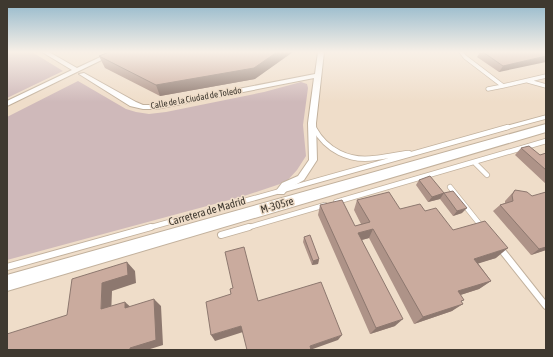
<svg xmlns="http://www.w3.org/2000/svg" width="553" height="357" font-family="'Asap Condensed',sans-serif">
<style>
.green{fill:#cfb9ba}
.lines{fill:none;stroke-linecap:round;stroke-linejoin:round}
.service-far2-casing{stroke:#c2b19d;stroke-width:5}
.service-far1-casing{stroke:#c2b19d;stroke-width:6}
.service-casing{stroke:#c2b19d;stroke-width:8}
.minor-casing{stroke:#c2b19d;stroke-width:2}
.secondary-casing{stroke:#c2b19d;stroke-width:2}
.service-far2{stroke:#fff;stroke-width:3.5}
.service-far1{stroke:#fff;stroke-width:4.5}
.service{stroke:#fff;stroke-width:6}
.minor{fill:#fff;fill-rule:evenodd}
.secondary{fill:#fff;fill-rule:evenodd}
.wall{fill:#ae9388}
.shaded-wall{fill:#8d786f}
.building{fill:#caab9e;stroke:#8d786f}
.labels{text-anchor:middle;stroke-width:3;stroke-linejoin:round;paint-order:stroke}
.far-street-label{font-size:9px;fill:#3f3930;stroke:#efddc9}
.street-label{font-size:11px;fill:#3f3930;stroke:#efddc9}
</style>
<rect width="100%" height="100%" fill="#efddc9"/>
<path class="green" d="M 12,52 L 32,52 L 63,71 L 7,98 L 7,54 Z
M 78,81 L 126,109 L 136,112 L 149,114 L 166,112 L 264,92 L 301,82 L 307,84 L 308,88 L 303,125 L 306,156 L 297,170 L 286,182 L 244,196 L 7,260 L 7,117 Z"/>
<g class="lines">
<defs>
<path id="service-far2" d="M 461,52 L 465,57 L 503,86 L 546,76
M 528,81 L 546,86
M 488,89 L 503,86
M 505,128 L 546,117"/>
<path id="service-far1" d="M 314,128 C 326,150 349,162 375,158 C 386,157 397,154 409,153
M 474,162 L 487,175
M 450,187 L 482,227
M 336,202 L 546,141
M 148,228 L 508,127
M 246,228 L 325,205"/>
<path id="service" d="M 221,235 L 249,227
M 500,248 L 546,306
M 7,267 L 151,227"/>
<path id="minor" d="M 42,52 L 49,52 L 77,68 L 111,52 L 118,52 L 7,106 L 7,101 L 72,70 Z
M 318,52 L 324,52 L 316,123 L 317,160 L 304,180 L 288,189 L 284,194 L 278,194 L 276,191 L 282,183 L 298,176 L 309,160 L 308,123 L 314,78 L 156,109 L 143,109 L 130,106 L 79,74 L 84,73 L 136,102 L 143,105 L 156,105 L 315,74 Z"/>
<path id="secondary" d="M 546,124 L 546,132 L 7,291 L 7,275 Z"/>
</defs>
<use href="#service-far2" class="service-far2-casing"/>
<use href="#service-far1" class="service-far1-casing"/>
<use href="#service" class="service-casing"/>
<use href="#minor" class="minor-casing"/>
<use href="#secondary" class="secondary-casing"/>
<use href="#service-far2" class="service-far2"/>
<use href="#service-far1" class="service-far1"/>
<use href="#service" class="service"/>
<use href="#minor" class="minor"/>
<use href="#secondary" class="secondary"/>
</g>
<path class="wall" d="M 480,52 L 546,52 L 499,72 L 477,57 Z
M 99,56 L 255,79 L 160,96 L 105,68 Z
M 521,148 L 540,155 L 546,153 L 546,184 L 515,155 Z
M 419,180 L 444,193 L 462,213 L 453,216 L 440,199 L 428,202 L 416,185 Z
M 515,190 L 532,196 L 546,250 L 531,255 L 493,211 L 500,205 L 505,203 L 505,201 Z
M 357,200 L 400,209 L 425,211 L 453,230 L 496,258 L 478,263 L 491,281 L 479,289 L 460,295 L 461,301 L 452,311 L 414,324 L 369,238 L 362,240 L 395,326 L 370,334 L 318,215 L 320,205 L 355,226 L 361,224 L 354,210 Z
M 304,237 L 319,259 L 318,264 L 312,265 L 303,242 Z"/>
<path class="shaded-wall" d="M 277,52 L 293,52 L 255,79 L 160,96 L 156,85 Z
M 546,56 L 546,62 L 499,72 L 503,66 Z
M 444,193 L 440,199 L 428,202 L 432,197 Z
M 467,208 L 462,213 L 453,216 L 457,211 Z
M 373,229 L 369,238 L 354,242 L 358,233 Z
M 546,247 L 546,250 L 531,255 L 539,249 Z
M 508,248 L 496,258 L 464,268 L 474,259 Z
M 319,259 L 318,264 L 312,265 L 313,261 Z
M 127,262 L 135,271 L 136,283 L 112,291 L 111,316 L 101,309 L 102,283 Z
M 491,281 L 479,289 L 448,299 L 458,291 Z
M 154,299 L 161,306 L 163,345 L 147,350 L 130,350 L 130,348 Z
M 125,302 L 134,310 L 125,308 Z
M 463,304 L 452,311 L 414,324 L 423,317 Z
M 403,319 L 395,326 L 370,334 L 376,328 Z
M 241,326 L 243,332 L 215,341 L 211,335 Z
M 342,335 L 338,340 L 310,350 L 310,346 Z"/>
<path class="building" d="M 109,52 L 277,52 L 254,68 L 156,85 L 99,56 Z
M 483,52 L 546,52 L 546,56 L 503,66 Z
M 529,146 L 540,155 L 546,153 L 546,170 L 521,148 Z
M 430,176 L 444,193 L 432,197 L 419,180 Z
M 515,190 L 527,192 L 532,196 L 546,192 L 546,247 L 539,249 L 500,205 L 513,201 L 512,195 Z
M 453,191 L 467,208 L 457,211 L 444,193 Z
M 389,192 L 400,209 L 420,204 L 425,211 L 436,208 L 453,230 L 485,221 L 508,248 L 474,259 L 491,281 L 458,291 L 464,300 L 461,301 L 463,304 L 423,317 L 373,229 L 358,233 L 403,319 L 376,328 L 320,205 L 342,200 L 355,226 L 370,222 L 357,200 Z
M 310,235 L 319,259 L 313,261 L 304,237 Z
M 244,247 L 258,301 L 321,282 L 342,335 L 310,346 L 311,350 L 247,350 L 241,326 L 211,335 L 206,302 L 231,294 L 230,289 L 233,288 L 225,252 Z
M 127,262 L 128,275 L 102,283 L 101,309 L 125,302 L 125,308 L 154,299 L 156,340 L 130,348 L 130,350 L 7,350 L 7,334 L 67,315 L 72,279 Z"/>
<linearGradient id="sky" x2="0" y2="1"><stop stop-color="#91b7cb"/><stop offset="0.51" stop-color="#f8f0e7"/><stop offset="1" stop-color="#f8f0e7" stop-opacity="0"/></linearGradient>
<rect width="553" height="102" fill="url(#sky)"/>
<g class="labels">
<g class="far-street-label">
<text transform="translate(196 98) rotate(-10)" y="3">Calle de la Ciudad de Toledo</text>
</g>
<g class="street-label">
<text transform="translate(277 205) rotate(-16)" y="4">M-305re</text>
<text transform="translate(207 211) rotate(-16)" y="4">Carretera de Madrid</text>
</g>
</g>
<rect width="553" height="357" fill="none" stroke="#3f3930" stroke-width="16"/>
</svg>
